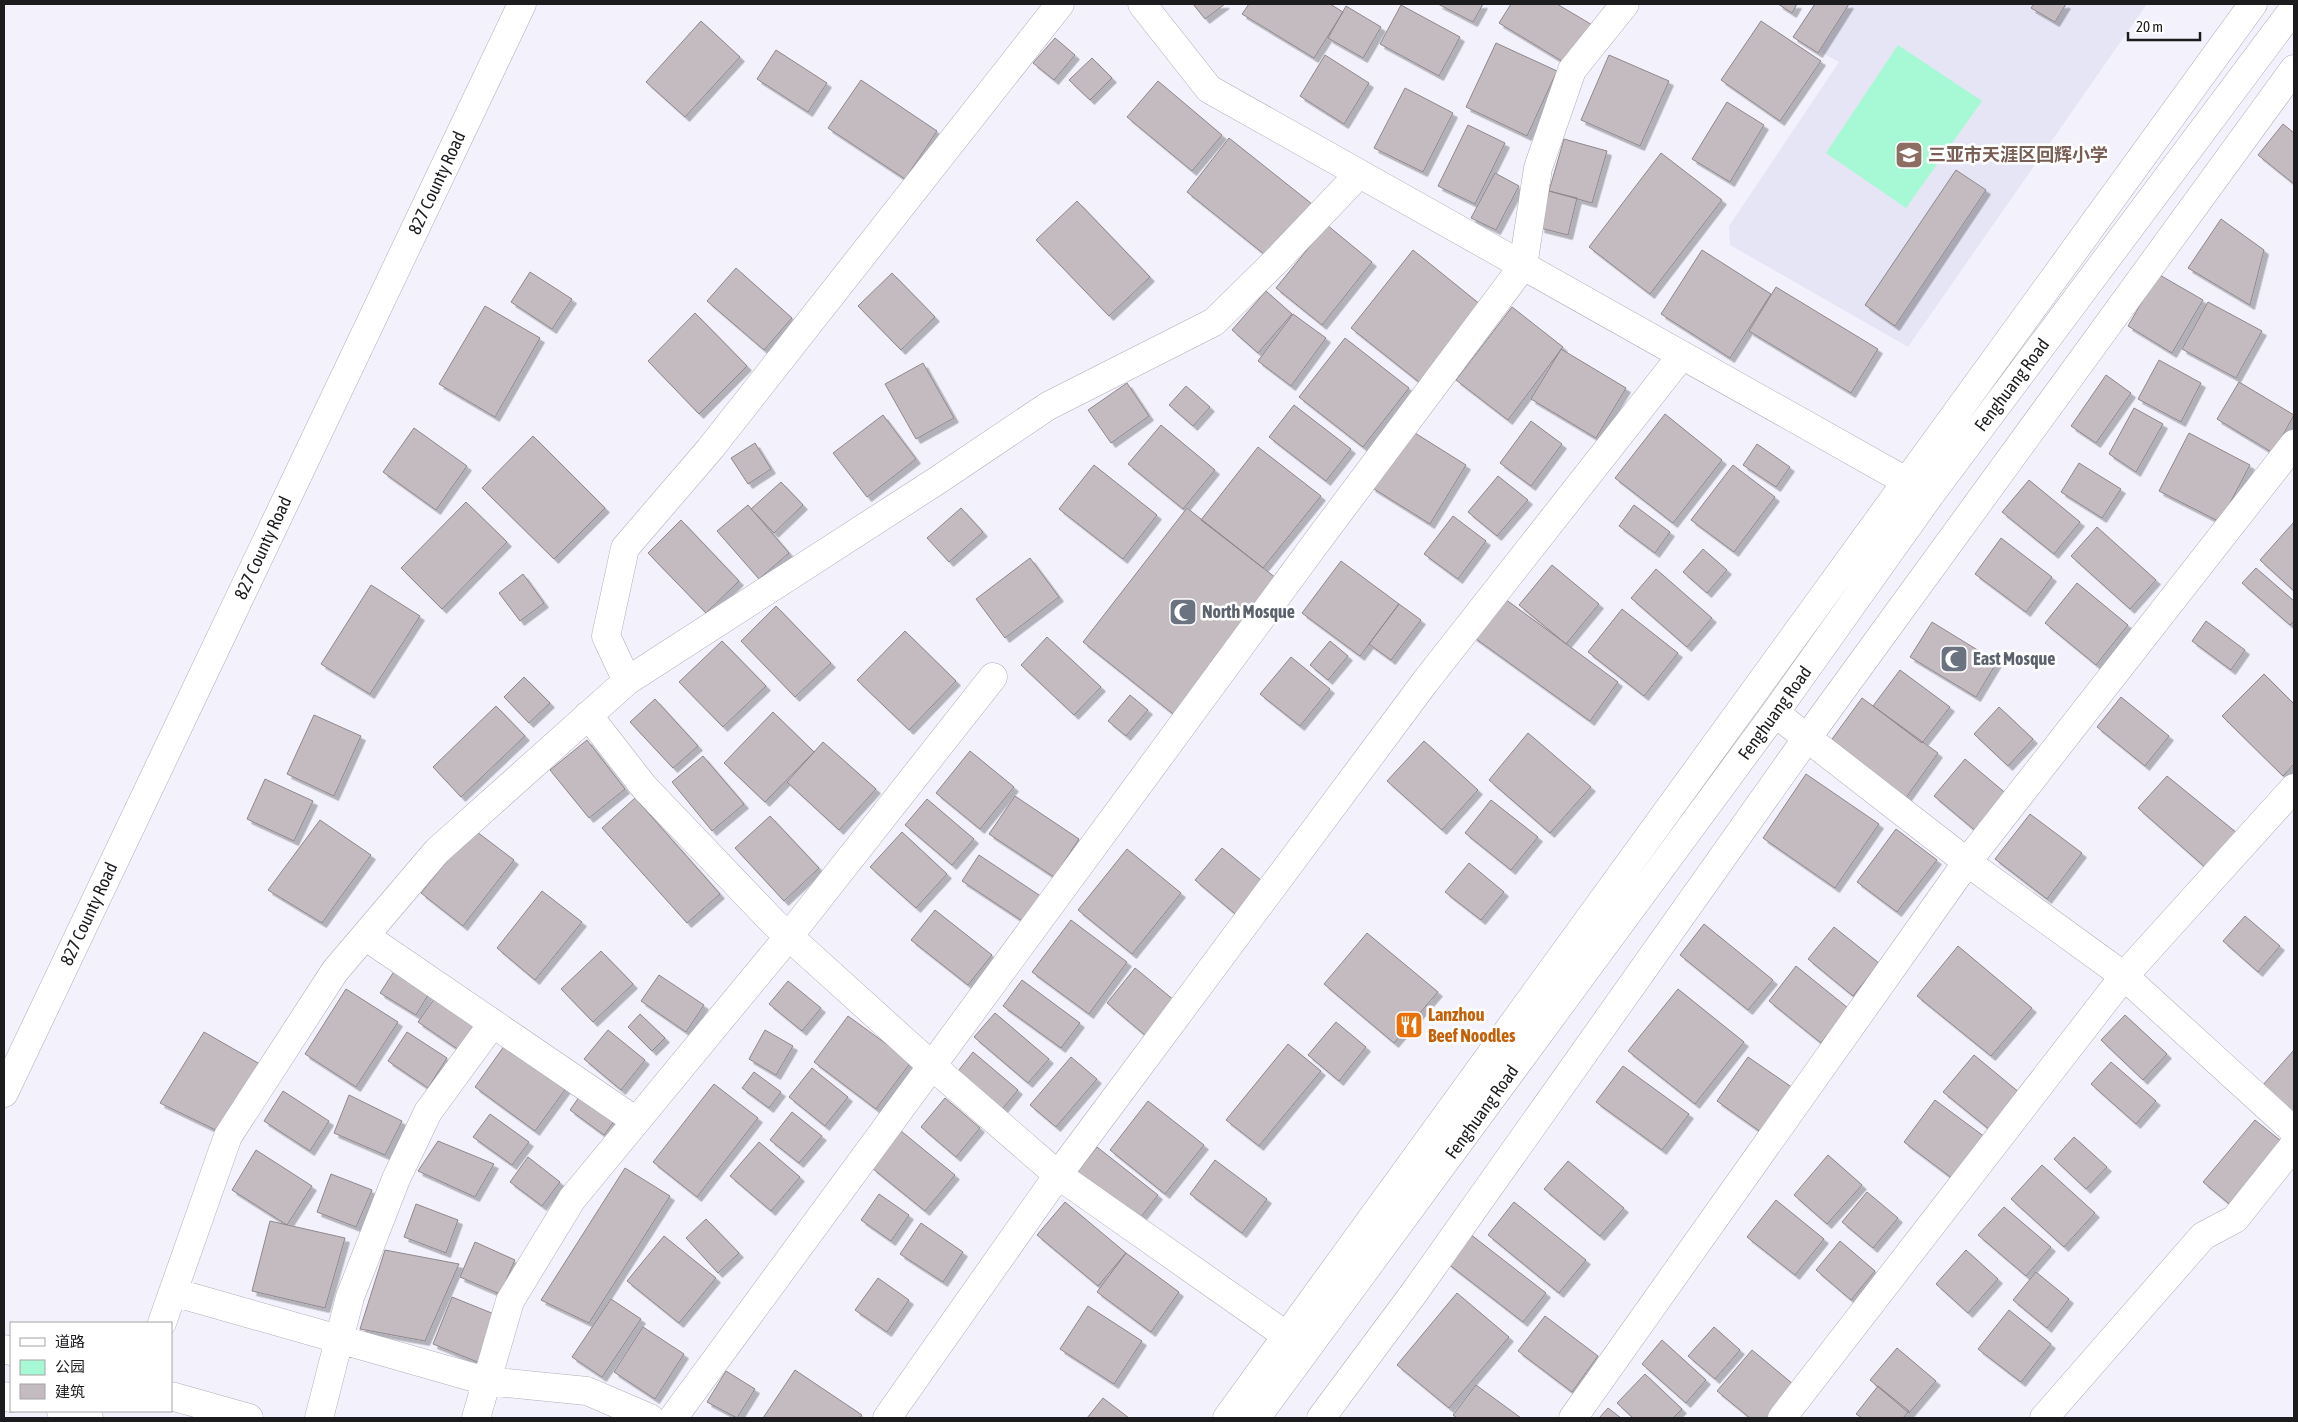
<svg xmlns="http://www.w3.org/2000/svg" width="2298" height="1422" font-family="'Asap Condensed','Noto Sans SC',sans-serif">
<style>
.built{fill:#e6e5f6}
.green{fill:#a6f9d4}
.building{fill:#c4bbc1;stroke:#8f878d;filter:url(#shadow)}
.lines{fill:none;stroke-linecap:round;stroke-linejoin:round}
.minor-casing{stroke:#afaeb7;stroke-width:29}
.secondary-casing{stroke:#afaeb7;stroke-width:29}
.primary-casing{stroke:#afaeb7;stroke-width:29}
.trunk-casing{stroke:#afaeb7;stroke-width:29}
.minor{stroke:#fff;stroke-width:28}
.secondary{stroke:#fff;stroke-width:28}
.primary{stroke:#fff;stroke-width:28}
.trunk{stroke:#fff;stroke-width:28}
.labels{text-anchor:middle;stroke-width:5;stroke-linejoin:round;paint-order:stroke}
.education-label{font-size:18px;font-weight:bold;fill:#785e54;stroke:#fff;text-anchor:start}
.street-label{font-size:18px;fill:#1c1c1f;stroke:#fff}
.worship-label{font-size:18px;font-weight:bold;fill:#5b616d;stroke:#fff;text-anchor:start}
.food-label{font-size:18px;font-weight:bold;fill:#c56008;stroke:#fff;text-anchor:start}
</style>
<defs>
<filter id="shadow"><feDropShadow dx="4.5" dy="4.5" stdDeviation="0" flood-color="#0004"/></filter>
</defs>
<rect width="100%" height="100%" fill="#f3f2fc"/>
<path class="built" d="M 1814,4 L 2147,4 L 1908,347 L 1730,245 L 1729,226 L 1839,62 L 1793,37 Z"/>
<path class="green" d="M 1898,45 L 1982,101 L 1906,208 L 1826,153 Z"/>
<path class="building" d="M 1193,4 L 1225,4 L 1205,19 Z
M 1249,4 L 1330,4 L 1343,12 L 1314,58 L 1242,14 Z
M 1438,4 L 1483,4 L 1473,22 Z
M 1511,4 L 1557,4 L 1594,26 L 1570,66 L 1499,23 Z
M 1778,4 L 1797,4 L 1792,13 Z
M 1815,4 L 1849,4 L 1818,53 L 1793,37 Z
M 2034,4 L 2066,4 L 2055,22 L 2031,8 Z
M 1401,5 L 1460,37 L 1439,76 L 1380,44 Z
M 1346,6 L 1381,27 L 1363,58 L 1328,38 Z
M 701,21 L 740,57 L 685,117 L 646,82 Z
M 1761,21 L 1821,61 L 1780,121 L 1721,80 Z
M 1055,38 L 1075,55 L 1054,80 L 1033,63 Z
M 1496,43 L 1557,71 L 1527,136 L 1466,107 Z
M 776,50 L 827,83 L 808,112 L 757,79 Z
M 1325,55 L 1369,83 L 1344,124 L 1300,96 Z
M 1609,55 L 1669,81 L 1640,146 L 1581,120 Z
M 1092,58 L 1112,78 L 1090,100 L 1069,80 Z
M 861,80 L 937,131 L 905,179 L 828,128 Z
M 1158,81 L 1222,135 L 1192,171 L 1127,117 Z
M 1405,88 L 1453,113 L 1423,172 L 1374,148 Z
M 1727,102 L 1764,125 L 1730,182 L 1692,159 Z
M 2283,124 L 2294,133 L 2294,184 L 2258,155 Z
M 1468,125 L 1505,143 L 1475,204 L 1438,186 Z
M 1229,138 L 1312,204 L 1269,258 L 1187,192 Z
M 1564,139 L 1607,151 L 1592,203 L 1549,191 Z
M 1661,153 L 1722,200 L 1650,294 L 1589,247 Z
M 1956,170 L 1986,190 L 1895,326 L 1865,305 Z
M 1495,173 L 1519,186 L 1496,230 L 1471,218 Z
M 1549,191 L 1577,198 L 1568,235 L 1540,228 Z
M 1077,201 L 1150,277 L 1109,316 L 1036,240 Z
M 2221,219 L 2264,250 L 2250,305 L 2188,268 Z
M 1327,225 L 1372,262 L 1322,325 L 1276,288 Z
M 1413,250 L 1481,305 L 1419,382 L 1351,328 Z
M 1702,250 L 1771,294 L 1730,358 L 1661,314 Z
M 736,268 L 792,318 L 764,350 L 707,301 Z
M 530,272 L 572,299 L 552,329 L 511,302 Z
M 892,273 L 935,317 L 901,350 L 858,306 Z
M 2158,274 L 2203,300 L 2172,353 L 2128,326 Z
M 1776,287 L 1878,349 L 1851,393 L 1749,331 Z
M 1266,291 L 1292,314 L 1258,353 L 1232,330 Z
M 2208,302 L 2262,331 L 2236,378 L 2182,349 Z
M 485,306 L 540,338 L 495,417 L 439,384 Z
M 1512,307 L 1563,347 L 1508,420 L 1456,380 Z
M 695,313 L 747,366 L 699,414 L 648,361 Z
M 1293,314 L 1326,338 L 1291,386 L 1258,361 Z
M 1345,338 L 1409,388 L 1363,447 L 1299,397 Z
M 1561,349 L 1626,388 L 1596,438 L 1531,399 Z
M 2159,360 L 2201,383 L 2181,422 L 2138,399 Z
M 923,363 L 954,418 L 916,439 L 885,384 Z
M 2106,375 L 2131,393 L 2096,443 L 2071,426 Z
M 2239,382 L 2294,415 L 2273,453 L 2217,419 Z
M 1127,383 L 1149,416 L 1111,443 L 1088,410 Z
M 1186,386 L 1210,407 L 1193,426 L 1169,405 Z
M 1294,405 L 1351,449 L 1326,481 L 1269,437 Z
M 2134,408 L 2163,424 L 2136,472 L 2109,454 Z
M 1665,414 L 1722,460 L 1673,523 L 1615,478 Z
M 883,415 L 916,459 L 867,497 L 833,453 Z
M 1531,421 L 1562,444 L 1531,486 L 1500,463 Z
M 1161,425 L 1215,470 L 1183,509 L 1128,464 Z
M 414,428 L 467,466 L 436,510 L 383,472 Z
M 1407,428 L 1466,465 L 1430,524 L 1371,487 Z
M 2189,433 L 2250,465 L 2220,522 L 2159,491 Z
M 533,436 L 605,508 L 554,559 L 482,488 Z
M 755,443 L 771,469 L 748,484 L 731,458 Z
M 1757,444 L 1790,467 L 1776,487 L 1743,465 Z
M 1258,447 L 1321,496 L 1263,568 L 1201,520 Z
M 2079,463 L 2121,489 L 2102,518 L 2061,492 Z
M 1094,465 L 1157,515 L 1123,559 L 1059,509 Z
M 1733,465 L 1775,497 L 1734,552 L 1691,520 Z
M 1498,476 L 1528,500 L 1497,536 L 1468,512 Z
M 2029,480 L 2080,522 L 2054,554 L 2002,512 Z
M 781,482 L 803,505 L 774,533 L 751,509 Z
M 466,502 L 507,542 L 442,609 L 401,568 Z
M 748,505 L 789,553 L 759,579 L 717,531 Z
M 1634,505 L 1670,532 L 1655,553 L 1619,526 Z
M 961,508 L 983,532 L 949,562 L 927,538 Z
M 1187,508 L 1281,582 L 1182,721 L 1083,642 Z
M 1453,516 L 1486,541 L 1458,579 L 1424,554 Z
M 681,520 L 739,581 L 706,613 L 648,553 Z
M 2294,522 L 2294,591 L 2260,560 Z
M 2097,527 L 2156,580 L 2130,609 L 2071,556 Z
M 2001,538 L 2052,577 L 2026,612 L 1975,574 Z
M 1703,549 L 1727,570 L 1707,593 L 1683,572 Z
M 1030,558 L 1059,597 L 1005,638 L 976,599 Z
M 1341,561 L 1399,604 L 1360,656 L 1302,613 Z
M 1552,565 L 1599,604 L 1566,644 L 1519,605 Z
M 2256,568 L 2294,601 L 2294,621 L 2290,625 L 2242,583 Z
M 1656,569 L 1712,618 L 1687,647 L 1631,598 Z
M 523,574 L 544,603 L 520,621 L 499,593 Z
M 2077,583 L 2128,625 L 2096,665 L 2045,623 Z
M 371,585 L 420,616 L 370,694 L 321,664 Z
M 1501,596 L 1618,682 L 1590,721 L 1472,636 Z
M 1399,604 L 1421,620 L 1391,660 L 1369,644 Z
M 776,606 L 831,663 L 795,697 L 741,641 Z
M 1622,609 L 1678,653 L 1644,696 L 1588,652 Z
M 2206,621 L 2245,650 L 2231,670 L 2192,641 Z
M 1932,622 L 1997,662 L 1976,697 L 1910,657 Z
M 905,631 L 956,681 L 909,730 L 857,680 Z
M 1047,637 L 1101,687 L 1074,715 L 1021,665 Z
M 722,641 L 766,686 L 723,727 L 679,682 Z
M 1330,641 L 1348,656 L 1328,680 L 1310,665 Z
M 1291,657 L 1330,689 L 1300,726 L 1260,694 Z
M 1900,670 L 1950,707 L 1922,743 L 1873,706 Z
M 2264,674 L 2294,704 L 2294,764 L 2283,776 L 2222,716 Z
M 524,677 L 550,703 L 529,723 L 504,697 Z
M 1130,695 L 1148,710 L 1126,736 L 1108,721 Z
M 2121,697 L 2169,736 L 2145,766 L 2097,727 Z
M 1862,698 L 1938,753 L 1903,802 L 1827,746 Z
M 655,699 L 698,746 L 673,768 L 630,722 Z
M 496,706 L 525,736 L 461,797 L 433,767 Z
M 1999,707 L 2033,739 L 2008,766 L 1974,734 Z
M 773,712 L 814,752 L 765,802 L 724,763 Z
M 314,715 L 361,736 L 334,796 L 287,774 Z
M 1528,733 L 1591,787 L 1550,833 L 1489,780 Z
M 587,740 L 625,789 L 589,818 L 550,770 Z
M 1424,741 L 1478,790 L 1442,830 L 1387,781 Z
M 823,742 L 876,789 L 839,830 L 787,782 Z
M 970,751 L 1014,787 L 980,829 L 936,793 Z
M 703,756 L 744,804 L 712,831 L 672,782 Z
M 1965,759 L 2009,796 L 1978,833 L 1934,796 Z
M 1806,774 L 1879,824 L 1835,888 L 1763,838 Z
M 2167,776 L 2237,833 L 2207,869 L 2138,808 Z
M 265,779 L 313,801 L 294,841 L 247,819 Z
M 1015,796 L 1079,839 L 1054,877 L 989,834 Z
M 635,798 L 720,894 L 687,923 L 602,828 Z
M 927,799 L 974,839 L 952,865 L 905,825 Z
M 1491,800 L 1538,837 L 1511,870 L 1465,833 Z
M 2030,814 L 2082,853 L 2047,899 L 1995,859 Z
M 770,816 L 819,868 L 784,901 L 735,848 Z
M 320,820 L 371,855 L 322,923 L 268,890 Z
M 473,829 L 514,860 L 463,926 L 421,893 Z
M 1896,829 L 1937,860 L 1897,912 L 1857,882 Z
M 902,832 L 947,874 L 916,908 L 870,867 Z
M 1222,848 L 1267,885 L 1240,918 L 1195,880 Z
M 1127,849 L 1181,893 L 1132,954 L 1078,910 Z
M 979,855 L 1042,897 L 1024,922 L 962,881 Z
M 1469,863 L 1504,892 L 1481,920 L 1445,892 Z
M 542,891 L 582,922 L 535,980 L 497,948 Z
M 935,910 L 992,955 L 968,985 L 911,940 Z
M 2245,916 L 2280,946 L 2258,972 L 2223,941 Z
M 1071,920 L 1127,962 L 1089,1014 L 1032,972 Z
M 1704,924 L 1773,980 L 1748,1010 L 1680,955 Z
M 1834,927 L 1879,963 L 1853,996 L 1808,959 Z
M 1367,933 L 1438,992 L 1394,1043 L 1324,984 Z
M 1958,946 L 2032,1008 L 1991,1056 L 1917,996 Z
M 601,951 L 633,984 L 593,1022 L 561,989 Z
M 1796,966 L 1848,1008 L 1821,1043 L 1769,1001 Z
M 1135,968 L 1175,1001 L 1146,1036 L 1107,1003 Z
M 395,970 L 430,992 L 416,1015 L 380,993 Z
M 659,975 L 704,1005 L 686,1032 L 641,1001 Z
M 1022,980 L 1080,1023 L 1061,1048 L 1003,1006 Z
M 788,981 L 821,1008 L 802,1031 L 769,1004 Z
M 346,989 L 398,1022 L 356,1087 L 305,1054 Z
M 1678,989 L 1744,1042 L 1695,1104 L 1628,1051 Z
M 437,995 L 477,1023 L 459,1050 L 418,1022 Z
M 995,1013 L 1049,1059 L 1028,1083 L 974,1037 Z
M 640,1014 L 665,1038 L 652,1051 L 628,1027 Z
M 2125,1015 L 2167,1054 L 2143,1080 L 2101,1040 Z
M 848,1016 L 911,1062 L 876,1109 L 814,1062 Z
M 1336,1022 L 1366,1047 L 1339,1081 L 1308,1055 Z
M 608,1030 L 645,1060 L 621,1090 L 584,1059 Z
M 765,1030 L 793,1046 L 776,1075 L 749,1059 Z
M 204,1032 L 265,1067 L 228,1136 L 160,1103 Z
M 407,1032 L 447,1058 L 428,1088 L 388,1061 Z
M 507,1042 L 567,1087 L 535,1131 L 475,1087 Z
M 1288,1044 L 1321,1071 L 1259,1146 L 1226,1120 Z
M 2294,1050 L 2294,1115 L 2262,1086 Z
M 973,1052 L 1018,1090 L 1000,1112 L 955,1075 Z
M 1974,1055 L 2020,1093 L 1990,1130 L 1943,1092 Z
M 1071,1057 L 1097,1079 L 1056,1127 L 1030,1105 Z
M 1748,1057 L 1796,1090 L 1765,1135 L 1717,1101 Z
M 2111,1062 L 2156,1101 L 2136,1124 L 2091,1084 Z
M 1623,1066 L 1689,1114 L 1662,1150 L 1596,1102 Z
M 812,1068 L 848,1097 L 825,1126 L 789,1097 Z
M 754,1072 L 781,1092 L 769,1108 L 742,1088 Z
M 714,1084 L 758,1118 L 697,1197 L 653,1162 Z
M 584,1090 L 618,1116 L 604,1135 L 570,1110 Z
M 283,1091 L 329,1121 L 310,1151 L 264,1121 Z
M 349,1095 L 402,1121 L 385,1155 L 334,1133 Z
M 945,1098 L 980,1128 L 956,1157 L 921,1127 Z
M 1935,1100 L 1989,1140 L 1957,1182 L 1904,1142 Z
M 1148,1101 L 1204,1145 L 1165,1194 L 1110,1150 Z
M 792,1112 L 822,1136 L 799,1163 L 770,1140 Z
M 490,1114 L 529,1142 L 512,1165 L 473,1137 Z
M 2255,1120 L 2286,1145 L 2233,1207 L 2203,1182 Z
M 901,1131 L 955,1175 L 925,1211 L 872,1168 Z
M 2074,1137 L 2107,1167 L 2086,1189 L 2054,1159 Z
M 438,1141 L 494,1164 L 475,1197 L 418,1171 Z
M 759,1142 L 800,1177 L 771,1211 L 730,1176 Z
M 1097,1147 L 1158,1195 L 1137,1222 L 1076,1174 Z
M 256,1150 L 312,1186 L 287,1225 L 232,1190 Z
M 1828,1155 L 1862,1185 L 1827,1224 L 1794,1195 Z
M 528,1157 L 560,1182 L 542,1206 L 510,1182 Z
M 1215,1160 L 1267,1199 L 1242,1233 L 1190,1194 Z
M 1568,1161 L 1624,1208 L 1600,1236 L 1544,1189 Z
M 2042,1165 L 2095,1213 L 2064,1247 L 2011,1199 Z
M 625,1168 L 670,1196 L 589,1323 L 541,1300 Z
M 331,1174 L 372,1190 L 356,1227 L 317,1212 Z
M 1867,1192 L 1898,1218 L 1873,1248 L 1842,1222 Z
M 879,1194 L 909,1215 L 891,1241 L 861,1220 Z
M 1776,1200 L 1824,1239 L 1795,1275 L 1747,1237 Z
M 1065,1202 L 1126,1253 L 1098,1286 L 1037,1235 Z
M 1514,1202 L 1586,1260 L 1559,1293 L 1488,1235 Z
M 416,1204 L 458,1220 L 446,1253 L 404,1237 Z
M 2004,1207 L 2051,1247 L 2026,1276 L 1978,1235 Z
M 706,1219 L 739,1253 L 718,1273 L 686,1238 Z
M 270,1221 L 345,1238 L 325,1308 L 252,1291 Z
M 921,1223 L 963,1252 L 943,1282 L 900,1254 Z
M 1470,1234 L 1546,1293 L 1523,1322 L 1447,1263 Z
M 664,1236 L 716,1278 L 679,1323 L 627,1281 Z
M 1840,1241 L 1875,1271 L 1851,1300 L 1816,1270 Z
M 475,1242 L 515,1260 L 500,1294 L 460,1277 Z
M 385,1250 L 459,1264 L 425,1341 L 360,1329 Z
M 1966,1250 L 1998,1279 L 1968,1313 L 1936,1284 Z
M 1126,1253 L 1179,1292 L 1151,1332 L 1097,1292 Z
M 2036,1272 L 2069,1299 L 2047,1328 L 2013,1300 Z
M 878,1278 L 909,1300 L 887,1332 L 855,1310 Z
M 1457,1293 L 1509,1337 L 1449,1408 L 1397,1365 Z
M 452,1297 L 499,1316 L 480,1363 L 433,1344 Z
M 611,1299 L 641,1319 L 602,1377 L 572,1357 Z
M 1088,1306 L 1142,1341 L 1114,1384 L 1060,1349 Z
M 2009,1310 L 2051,1344 L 2021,1382 L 1978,1349 Z
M 1545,1316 L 1598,1356 L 1572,1392 L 1518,1351 Z
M 643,1327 L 684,1354 L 655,1399 L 614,1372 Z
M 1714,1327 L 1740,1350 L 1715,1379 L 1688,1356 Z
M 1662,1340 L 1706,1380 L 1686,1403 L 1642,1364 Z
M 1897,1348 L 1936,1381 L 1909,1413 L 1870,1380 Z
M 1752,1350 L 1799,1389 L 1774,1418 L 1750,1418 L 1717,1391 Z
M 795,1370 L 862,1415 L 859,1418 L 763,1418 Z
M 726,1371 L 755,1389 L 737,1418 L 707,1402 Z
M 1645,1374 L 1682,1409 L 1673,1418 L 1633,1418 L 1617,1403 Z
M 1476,1385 L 1521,1418 L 1457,1418 L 1453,1415 Z
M 1878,1386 L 1909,1411 L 1903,1418 L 1862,1418 L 1856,1414 Z
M 1103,1398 L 1129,1418 L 1087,1418 Z
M 1608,1408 L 1621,1418 L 1599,1418 Z"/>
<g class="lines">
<defs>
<path id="minor" d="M 1142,4 L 1209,89 L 1927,493
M 627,681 L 606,636 L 625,548 L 710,449 L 1060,4
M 1775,713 L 1967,862 L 2124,976 L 2294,1131
M 588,715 L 644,787 L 774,923 L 931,1065 L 1058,1175 L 1287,1336
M 365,936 L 636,1121
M 173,1292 L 486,1381 L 587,1391 L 650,1418
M 162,1323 L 228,1136 L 335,971 L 437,851 L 627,681 L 938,480 L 1048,406 L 1214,322 L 1276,261 L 1359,174
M 319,1418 L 350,1297 L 396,1179 L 428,1112 L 493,1023
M 476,1418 L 510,1301 L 572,1199 L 789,936 L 993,677
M 673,1418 L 1316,543 L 1523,266 L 1538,168 L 1572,70 L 1625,4
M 887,1418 L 1058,1175 L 1425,682 L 1682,355
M 1321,1418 L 1414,1293 L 1807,738 L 2294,69
M 1573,1418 L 1967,862 L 2294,444
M 1782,1418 L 2124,976 L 2294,788
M 2044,1418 L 2203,1236 L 2235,1219 L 2294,1145"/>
<path id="secondary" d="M 4,1093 L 522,4"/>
<path id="primary" d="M 4,1349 L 11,1351
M 4,1396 L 11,1398
M 171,1396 L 249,1418
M 61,1411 L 89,1418"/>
<path id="trunk" d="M 1227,1418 L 2253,4
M 1256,1418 L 1775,713 L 1930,495 L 2294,8"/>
</defs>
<use href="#minor" class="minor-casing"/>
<use href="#secondary" class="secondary-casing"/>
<use href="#primary" class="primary-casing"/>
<use href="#trunk" class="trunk-casing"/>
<use href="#minor" class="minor"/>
<use href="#secondary" class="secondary"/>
<use href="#primary" class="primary"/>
<use href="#trunk" class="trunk"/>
</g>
<defs>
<symbol id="school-square" viewBox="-11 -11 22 22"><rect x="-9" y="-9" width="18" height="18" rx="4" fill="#8d6e63" stroke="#fff"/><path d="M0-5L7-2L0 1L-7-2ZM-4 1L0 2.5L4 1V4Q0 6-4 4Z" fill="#fff"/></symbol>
<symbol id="mosque-square" viewBox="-11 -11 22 22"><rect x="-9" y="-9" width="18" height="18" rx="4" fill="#6b7280" stroke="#fff"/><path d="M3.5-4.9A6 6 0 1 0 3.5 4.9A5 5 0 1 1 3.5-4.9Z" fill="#fff"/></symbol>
<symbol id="restaurant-square" viewBox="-11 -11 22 22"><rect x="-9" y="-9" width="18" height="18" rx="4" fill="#e8710a" stroke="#fff"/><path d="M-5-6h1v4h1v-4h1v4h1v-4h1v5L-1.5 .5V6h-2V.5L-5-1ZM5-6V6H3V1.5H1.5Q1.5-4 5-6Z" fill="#fff"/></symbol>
</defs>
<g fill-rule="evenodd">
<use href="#school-square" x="1893" y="139" width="32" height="32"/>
<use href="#mosque-square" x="1167" y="596" width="32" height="32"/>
<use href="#mosque-square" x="1938" y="643" width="32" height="32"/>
<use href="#restaurant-square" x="1393" y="1009" width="32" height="32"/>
</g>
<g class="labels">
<g class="education-label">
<text x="1928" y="161">三亚市天涯区回辉小学</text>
</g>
<g class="street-label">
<text transform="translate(437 183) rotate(-65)" y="6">827 County Road</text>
<text transform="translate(2012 385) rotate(-53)" y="6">Fenghuang Road</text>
<text transform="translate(263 548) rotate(-65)" y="6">827 County Road</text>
<text transform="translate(1775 713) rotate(-54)" y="6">Fenghuang Road</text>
<text transform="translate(89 914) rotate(-65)" y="6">827 County Road</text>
<text transform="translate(1482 1112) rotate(-54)" y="6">Fenghuang Road</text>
</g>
<g class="worship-label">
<text x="1202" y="618">North Mosque</text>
<text x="1973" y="665">East Mosque</text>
</g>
<g class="food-label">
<text x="1428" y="1021">Lanzhou<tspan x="1428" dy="21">Beef Noodles</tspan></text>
</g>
</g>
<rect width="2298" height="1422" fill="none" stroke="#1c1c1f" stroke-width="10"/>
<rect x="10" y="1322" width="162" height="90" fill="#ffffff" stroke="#a4a4a5"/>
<rect x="20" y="1338" width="25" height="8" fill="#ffffff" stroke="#a4a4a5"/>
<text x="55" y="1347" font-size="15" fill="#1c1c1f">道路</text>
<rect x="20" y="1360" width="25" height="15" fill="#a6f9d4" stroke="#a4a4a5"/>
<text x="55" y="1372" font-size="15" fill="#1c1c1f">公园</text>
<rect x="20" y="1384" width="25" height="15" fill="#c4bbc1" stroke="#a4a4a5"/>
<text x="55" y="1397" font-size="15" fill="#1c1c1f">建筑</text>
<path d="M2128 32v8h72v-8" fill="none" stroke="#1c1c1f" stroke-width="2.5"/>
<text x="2136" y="32" font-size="15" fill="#1c1c1f" stroke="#ffffff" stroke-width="4" paint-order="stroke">20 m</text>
</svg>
